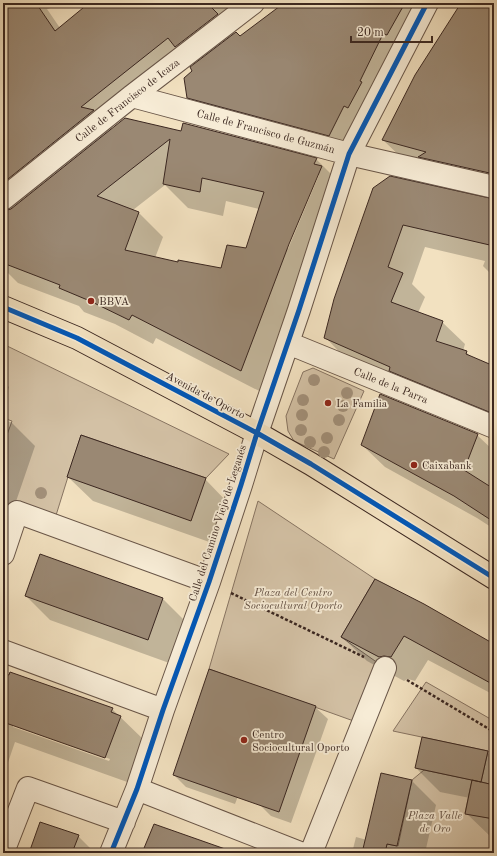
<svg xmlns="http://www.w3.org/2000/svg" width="497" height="856" font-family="'Old Standard TT',serif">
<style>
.green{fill:#d3c1a5;stroke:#877462}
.shadow{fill:#0003;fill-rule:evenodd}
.building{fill:#9a8873;stroke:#3b2720;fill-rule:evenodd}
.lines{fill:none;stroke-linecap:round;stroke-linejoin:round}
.minor-casing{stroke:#695648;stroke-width:24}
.major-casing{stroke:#3b2720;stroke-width:24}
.path{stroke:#3b2720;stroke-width:2.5;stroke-dasharray:3 2;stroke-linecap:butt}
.minor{stroke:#f7ecd6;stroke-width:22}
.major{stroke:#f2e1c0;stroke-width:22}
.cycleway-casing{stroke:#f7ecd6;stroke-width:8}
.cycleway{stroke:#0057b8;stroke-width:5}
.tree{fill:#a2907a}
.poi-dot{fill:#8f2418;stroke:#f7ecd6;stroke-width:1.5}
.labels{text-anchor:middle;stroke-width:3.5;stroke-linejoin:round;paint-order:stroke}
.street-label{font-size:11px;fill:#3b2720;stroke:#f7ecd6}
.poi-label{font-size:11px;fill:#3b2720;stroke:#f7ecd6;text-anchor:start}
.park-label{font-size:11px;font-style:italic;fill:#614e41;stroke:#f7ecd6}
</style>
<rect width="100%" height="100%" fill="#f2e1c0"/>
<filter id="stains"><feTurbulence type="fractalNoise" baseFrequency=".005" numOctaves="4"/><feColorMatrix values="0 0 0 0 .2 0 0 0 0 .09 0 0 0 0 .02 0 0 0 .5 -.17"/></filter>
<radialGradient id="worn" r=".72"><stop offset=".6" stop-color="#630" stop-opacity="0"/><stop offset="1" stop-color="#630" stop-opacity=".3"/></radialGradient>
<path class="green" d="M 3,344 L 229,454 L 206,478 L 81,435 L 53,525 L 3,506 L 3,446 L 12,421 L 3,418 Z
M 313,368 L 364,391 L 334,459 L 294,441 L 288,431 L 286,416 L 303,372 Z
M 258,501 L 375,579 L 341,637 L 385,668 L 362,724 L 209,669 Z
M 426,682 L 494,721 L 494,785 L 481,782 L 488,751 L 393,731 Z
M 424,770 L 472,780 L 465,813 L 494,819 L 494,853 L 385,853 L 387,844 L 398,846 L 412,780 Z"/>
<path class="shadow" d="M 3,3 L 69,3 L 47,9 L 60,28 L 91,3 L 269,3 L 233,31 L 240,38 L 286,3 L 439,3 L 410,57 L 352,158 L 211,120 L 188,97 L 194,71 L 194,65 L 192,62 L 110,127 L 112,129 L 182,133 L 316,159 L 340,183 L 265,394 L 156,338 L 153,344 L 115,324 L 84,312 L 79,306 L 18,283 L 3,268 ZM 317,175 L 319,175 L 288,249 L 286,248 ZM 165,185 L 188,208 L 223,216 L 226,201 L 259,209 L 246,250 L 221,270 L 155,258 L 163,237 L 139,213 L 133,210 Z
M 462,3 L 494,3 L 494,191 L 406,162 L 383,140 Z
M 374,189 L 494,200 L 494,277 L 483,266 L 485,261 L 425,247 L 412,284 L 425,297 L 418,313 L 442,322 L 465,344 L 463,351 L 466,352 L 472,358 L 494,367 L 494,426 L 348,361 L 326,338 Z
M 3,381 L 9,387 L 3,406 Z
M 3,420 L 11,422 L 35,446 L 9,522 L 3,519 Z
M 477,435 L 494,451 L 494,473 L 489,487 L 494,490 L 494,529 L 477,518 L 385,467 L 362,445 Z
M 68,477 L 205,479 L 229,504 L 215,544 L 93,501 Z
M 41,555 L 163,599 L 187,623 L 172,664 L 50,620 L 26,596 Z
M 375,580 L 494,645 L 494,695 L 428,660 L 415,681 L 408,679 L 404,681 L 367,661 L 342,637 Z
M 11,674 L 112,709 L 146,742 L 130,783 L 15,742 L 3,777 L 3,675 L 9,677 ZM 13,724 L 110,759 L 109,761 L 13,727 Z
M 315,707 L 328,719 L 291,823 L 271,816 L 259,804 L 240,791 L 235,804 L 186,787 L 174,775 Z
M 487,752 L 494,759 L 494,838 L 491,837 L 466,813 L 470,798 L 440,792 L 416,768 Z
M 382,774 L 412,781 L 436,805 L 425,853 L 352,853 L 356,837 L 367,840 Z
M 78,836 L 95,853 L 30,853 Z"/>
<path class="building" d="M 3,3 L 36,3 L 55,31 L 89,3 L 207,3 L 218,14 L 175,47 L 168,38 L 81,107 L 94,110 L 3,183 Z
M 284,3 L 405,3 L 387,35 L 383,34 L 360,81 L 362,82 L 348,108 L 344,106 L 329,136 L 187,98 L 184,78 L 192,71 L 190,67 L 236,32 L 240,36 Z
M 461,3 L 494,3 L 494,174 L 418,157 L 426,152 L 382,140 L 415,75 Z
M 125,118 L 181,131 L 183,123 L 317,158 L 314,164 L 322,166 L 289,244 L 241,371 L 132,315 L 129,320 L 90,301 L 59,288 L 60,285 L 3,263 L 3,211 L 11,209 ZM 170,139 L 163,184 L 200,192 L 202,178 L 264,192 L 246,248 L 227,245 L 221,268 L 178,260 L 178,262 L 125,250 L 139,212 L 97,196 Z
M 390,176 L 494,199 L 494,246 L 403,225 L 388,267 L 403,273 L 391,302 L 443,321 L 436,341 L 467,351 L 466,354 L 494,366 L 494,414 L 389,371 L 390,367 L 324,338 L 334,299 L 373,188 Z
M 380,394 L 478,434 L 464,470 L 494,489 L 494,522 L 454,496 L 361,445 Z
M 81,435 L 206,478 L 191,521 L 67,477 Z
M 40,554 L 163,598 L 148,640 L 25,596 Z
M 375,579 L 424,604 L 494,644 L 494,685 L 404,636 L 391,657 L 384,656 L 379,657 L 341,637 Z
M 209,669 L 316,706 L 279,812 L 173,775 Z
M 10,672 L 113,708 L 111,712 L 121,716 L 105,758 L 3,722 L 3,674 L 9,675 Z
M 422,737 L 488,751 L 481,782 L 494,785 L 494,819 L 465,814 L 472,780 L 481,782 L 415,768 Z
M 381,773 L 412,780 L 397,846 L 387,844 L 385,853 L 362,853 Z
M 40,822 L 79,835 L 72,853 L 29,853 Z
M 154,824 L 228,850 L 227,853 L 142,853 Z"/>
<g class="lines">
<defs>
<path id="minor" d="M 132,96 L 349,154 L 494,187
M 3,199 L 132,96 L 253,3
M 288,343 L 494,427
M 3,554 L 17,512 L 209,582
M 3,651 L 163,710
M 137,789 L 300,853
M 3,852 L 28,788 L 124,822
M 111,853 L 137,789 L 163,710 L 209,582 L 241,485 L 257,433 L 299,310 L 349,154 L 427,3
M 311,853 L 385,668"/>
<path id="major" d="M 3,307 L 77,338 L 257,433 L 311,464 L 494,578"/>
</defs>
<use href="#minor" class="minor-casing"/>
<use href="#major" class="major-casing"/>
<path class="path" d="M 231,593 L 364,657
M 407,680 L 494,732"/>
<use href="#minor" class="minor"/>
<use href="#major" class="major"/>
<defs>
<path id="cycleway" d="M 3,307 L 77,338 L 257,433 L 311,464 L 494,578
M 111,853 L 137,789 L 163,710 L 209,582 L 241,485 L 257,433 L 299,310 L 349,154 L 427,3"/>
</defs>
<use href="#cycleway" class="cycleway-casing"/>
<use href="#cycleway" class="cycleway"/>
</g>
<g class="tree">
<circle cx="314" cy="380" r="6"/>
<circle cx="347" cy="393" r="6"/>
<circle cx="303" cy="400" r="6"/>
<circle cx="343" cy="406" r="6"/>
<circle cx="302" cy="415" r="6"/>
<circle cx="339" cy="420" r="6"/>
<circle cx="301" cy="430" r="6"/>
<circle cx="327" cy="438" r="6"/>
<circle cx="310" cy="442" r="6"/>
<circle cx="324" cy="452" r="6"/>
<circle cx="41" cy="493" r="6"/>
</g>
<g class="poi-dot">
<circle cx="91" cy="301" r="4"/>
<circle cx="328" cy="403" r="4"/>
<circle cx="414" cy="465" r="4"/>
<circle cx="244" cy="740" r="4"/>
</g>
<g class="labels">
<g class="street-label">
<text transform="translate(127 100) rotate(-38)" y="4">Calle de Francisco de Icaza</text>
<text transform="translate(266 131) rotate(15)" y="4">Calle de Francisco de Guzmán</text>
<text transform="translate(391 385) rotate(22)" y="4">Calle de la Parra</text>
<text transform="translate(206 395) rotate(28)" y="4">Avenida de Oporto</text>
<text transform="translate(217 523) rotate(-72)" y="4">Calle del Camino Viejo de Leganés</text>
</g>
<g class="poi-label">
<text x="99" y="305">BBVA</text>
<text x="336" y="407">La Familia</text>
<text x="422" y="469">Caixabank</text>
<text x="252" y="738">Centro<tspan x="252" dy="13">Sociocultural Oporto</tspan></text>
</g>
<g class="park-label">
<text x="293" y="596">Plaza del Centro<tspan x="293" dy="13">Sociocultural Oporto</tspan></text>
<text x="435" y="819">Plaza Valle<tspan x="435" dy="13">de Oro</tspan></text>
</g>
</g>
<rect width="497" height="856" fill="none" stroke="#f2e1c0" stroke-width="16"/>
<rect x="4" y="4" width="489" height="848" fill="none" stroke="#3b2720" stroke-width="2"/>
<rect x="8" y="8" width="481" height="840" fill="none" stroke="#3b2720"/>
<path d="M351 36v6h81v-6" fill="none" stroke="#3b2720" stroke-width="2"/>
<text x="357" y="36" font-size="12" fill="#3b2720" stroke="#f7ecd6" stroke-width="3" paint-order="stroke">20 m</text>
<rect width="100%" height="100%" filter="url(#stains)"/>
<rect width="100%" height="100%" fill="url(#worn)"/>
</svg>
